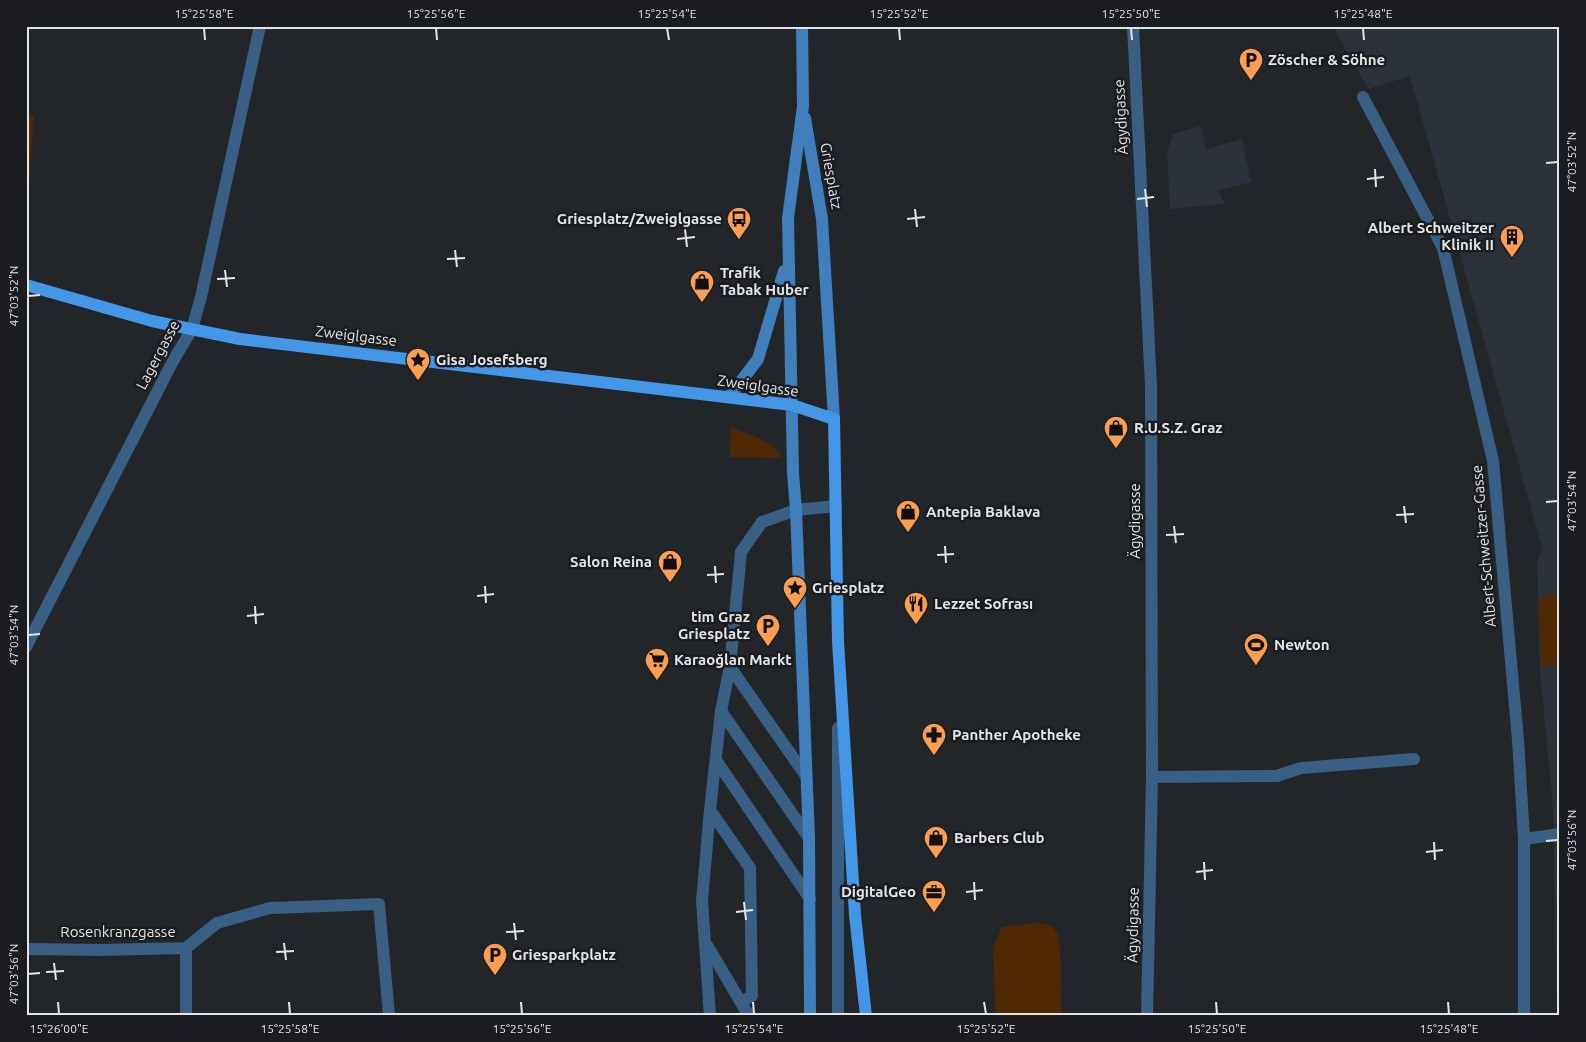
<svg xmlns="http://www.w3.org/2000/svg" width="1586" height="1042" font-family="Ubuntu,sans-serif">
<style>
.built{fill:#2b3138}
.green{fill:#4f2803}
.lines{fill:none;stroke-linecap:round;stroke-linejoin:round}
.lane{stroke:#395f85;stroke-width:12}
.street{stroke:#395f85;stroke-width:12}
.secondary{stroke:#407ebc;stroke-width:12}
.primary{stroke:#4496e6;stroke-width:12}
.ticks{fill:none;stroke:#e3e4e6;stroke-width:2}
.labels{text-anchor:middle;stroke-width:5;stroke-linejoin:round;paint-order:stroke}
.poi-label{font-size:15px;font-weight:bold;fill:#e3e4e6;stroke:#1a1c1f;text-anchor:start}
.street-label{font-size:15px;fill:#e3e4e6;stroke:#1a1c1f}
.neatline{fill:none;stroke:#e3e4e6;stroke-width:2}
.ticks-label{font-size:12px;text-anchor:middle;fill:#e3e4e6}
</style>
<rect width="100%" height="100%" fill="#232628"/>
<path class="built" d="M 1333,26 L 1560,26 L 1560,1015 L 1557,1015 L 1553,807 L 1540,671 L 1537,563 L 1542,547 L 1410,76 L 1368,89 Z
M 1201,126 L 1206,149 L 1242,139 L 1251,182 L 1218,190 L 1225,204 L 1170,209 L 1167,152 L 1173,134 Z"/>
<path class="green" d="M 26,116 L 34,116 L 26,223 Z
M 731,428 C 749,434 772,440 782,458 L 730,457 Z
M 1560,593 L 1560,665 L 1542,667 L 1538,598 Z
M 1035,923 C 1042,924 1051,924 1056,931 C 1063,941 1060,1000 1061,1016 L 996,1016 L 993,948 L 1002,927 Z"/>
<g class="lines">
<path class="lane" d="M 1363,97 L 1443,248
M 730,667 L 806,776
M 721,711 L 809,838
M 716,760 L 810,899
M 1152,777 L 1277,776 L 1301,768 L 1414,759
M 710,810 L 750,868 L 752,996 L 741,1002
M 1524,839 L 1560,834
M 707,945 L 749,1016
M 710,1016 L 702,901 L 710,810 L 721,711 L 730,667 L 741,552 L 762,522 L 796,510 L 836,506
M 838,1016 L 838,728"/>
<path class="street" d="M 1133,26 L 1151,386 L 1152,777 L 1147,1016
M 1443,248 L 1493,461 L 1518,740 L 1524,839 L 1524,1016
M 26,647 L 173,361 L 192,329 L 201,297 L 260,26
M 186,948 L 186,1016
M 26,949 L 101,950 L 186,948 L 217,923 L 270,908 L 379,904 L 389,1016"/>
<path class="secondary" d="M 802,26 L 803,106 L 788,218 L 793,473 L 796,510 L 809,838 L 810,1016
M 805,118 L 822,219 L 834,419
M 729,397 L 758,359 L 784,271"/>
<path class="primary" d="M 26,285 L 152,321 L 240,339 L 792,405 L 834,419 L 838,641 L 855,915 L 866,1016"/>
</g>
<path class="ticks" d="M 204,28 L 205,40M 436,28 L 437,40M 667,28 L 669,40M 899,28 L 900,40M 1131,28 L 1132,40M 1363,28 L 1364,40M 1546,163 L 1558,162M 1375,169 L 1376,187M 1367,179 L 1384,177M 1145,189 L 1147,207M 1137,199 L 1154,197M 915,209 L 917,227M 907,219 L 925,217M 685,229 L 687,247M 677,239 L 695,237M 455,250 L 457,267M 447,259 L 465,258M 225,270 L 227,287M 217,279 L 235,278M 28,296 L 40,295M 1546,502 L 1558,501M 1404,506 L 1406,523M 1396,515 L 1414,514M 1174,526 L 1176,543M 1166,535 L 1184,534M 945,546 L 946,563M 937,555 L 954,554M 715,566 L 716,583M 707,575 L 724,574M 485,586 L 486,603M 477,596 L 494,594M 255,606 L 256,624M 247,616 L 264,614M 28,635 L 40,634M 1546,841 L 1558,840M 1434,842 L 1435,860M 1426,852 L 1443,850M 1204,862 L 1205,880M 1196,872 L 1213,870M 974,882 L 975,900M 966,892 L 983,890M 744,902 L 746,920M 736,912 L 753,910M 514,923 L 516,940M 506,932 L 524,931M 284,943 L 286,960M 276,952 L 294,951M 54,963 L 56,980M 46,972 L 64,971M 28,974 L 40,973M 58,1002 L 59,1014M 289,1002 L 290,1014M 521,1002 L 522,1014M 753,1002 L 754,1014M 984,1002 L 986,1014M 1216,1002 L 1217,1014M 1448,1002 L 1449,1014"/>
<defs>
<symbol id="parking-pin" viewBox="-11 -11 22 30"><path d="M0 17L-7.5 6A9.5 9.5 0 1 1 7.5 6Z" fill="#fb9e52" stroke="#1a1c1f"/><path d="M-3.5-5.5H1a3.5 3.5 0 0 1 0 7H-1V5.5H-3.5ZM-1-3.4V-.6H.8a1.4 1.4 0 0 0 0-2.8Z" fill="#111"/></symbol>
<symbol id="bus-pin" viewBox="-11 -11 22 30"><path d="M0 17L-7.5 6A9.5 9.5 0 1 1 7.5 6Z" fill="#fb9e52" stroke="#1a1c1f"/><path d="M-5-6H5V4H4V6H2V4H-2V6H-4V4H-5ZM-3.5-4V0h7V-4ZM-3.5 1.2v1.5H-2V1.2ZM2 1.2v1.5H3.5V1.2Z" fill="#111"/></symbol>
<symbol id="building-pin" viewBox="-11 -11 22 30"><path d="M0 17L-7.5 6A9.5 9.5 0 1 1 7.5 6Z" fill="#fb9e52" stroke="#1a1c1f"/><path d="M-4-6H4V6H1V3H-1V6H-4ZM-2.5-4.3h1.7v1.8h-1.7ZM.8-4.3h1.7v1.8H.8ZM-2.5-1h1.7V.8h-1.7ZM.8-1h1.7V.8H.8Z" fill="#111"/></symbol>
<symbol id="shop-pin" viewBox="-11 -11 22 30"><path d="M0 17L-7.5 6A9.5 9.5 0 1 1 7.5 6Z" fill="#fb9e52" stroke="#1a1c1f"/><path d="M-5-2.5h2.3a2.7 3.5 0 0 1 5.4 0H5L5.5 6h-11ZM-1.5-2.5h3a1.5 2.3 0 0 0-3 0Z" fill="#111"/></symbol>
<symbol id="sight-pin" viewBox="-11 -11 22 30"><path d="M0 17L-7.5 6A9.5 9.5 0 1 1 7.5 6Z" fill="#fb9e52" stroke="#1a1c1f"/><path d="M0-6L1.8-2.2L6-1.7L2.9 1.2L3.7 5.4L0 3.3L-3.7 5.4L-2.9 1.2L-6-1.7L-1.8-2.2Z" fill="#111"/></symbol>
<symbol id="restaurant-pin" viewBox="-11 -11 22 30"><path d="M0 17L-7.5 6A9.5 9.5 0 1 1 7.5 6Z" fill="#fb9e52" stroke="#1a1c1f"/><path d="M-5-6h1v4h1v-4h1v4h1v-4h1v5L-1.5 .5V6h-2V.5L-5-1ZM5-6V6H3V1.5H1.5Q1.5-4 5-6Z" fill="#111"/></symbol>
<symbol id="stadium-pin" viewBox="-11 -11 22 30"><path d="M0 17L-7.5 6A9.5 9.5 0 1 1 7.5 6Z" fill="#fb9e52" stroke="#1a1c1f"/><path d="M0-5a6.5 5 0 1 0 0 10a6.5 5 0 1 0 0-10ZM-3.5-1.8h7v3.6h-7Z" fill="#111"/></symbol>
<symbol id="supermarket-pin" viewBox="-11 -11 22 30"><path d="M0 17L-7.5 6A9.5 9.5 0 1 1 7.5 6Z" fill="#fb9e52" stroke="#1a1c1f"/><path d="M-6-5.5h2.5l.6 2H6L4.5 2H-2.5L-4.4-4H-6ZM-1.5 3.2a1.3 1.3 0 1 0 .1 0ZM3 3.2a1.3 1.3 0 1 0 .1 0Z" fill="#111"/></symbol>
<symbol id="pharmacy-pin" viewBox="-11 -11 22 30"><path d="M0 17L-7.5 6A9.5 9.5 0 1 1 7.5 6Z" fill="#fb9e52" stroke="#1a1c1f"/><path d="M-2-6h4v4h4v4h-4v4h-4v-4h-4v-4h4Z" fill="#111"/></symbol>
<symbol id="office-pin" viewBox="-11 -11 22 30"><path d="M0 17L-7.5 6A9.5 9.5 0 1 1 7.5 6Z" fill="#fb9e52" stroke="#1a1c1f"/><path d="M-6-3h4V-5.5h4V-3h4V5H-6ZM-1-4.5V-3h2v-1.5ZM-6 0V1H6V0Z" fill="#111"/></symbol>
</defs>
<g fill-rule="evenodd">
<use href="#parking-pin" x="1237" y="46" width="28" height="38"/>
<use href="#bus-pin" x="725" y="205" width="28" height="38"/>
<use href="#building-pin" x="1498" y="223" width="28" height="38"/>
<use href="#shop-pin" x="688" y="268" width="28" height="38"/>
<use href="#sight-pin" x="404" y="346" width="28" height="38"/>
<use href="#shop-pin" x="1102" y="414" width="28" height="38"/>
<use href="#shop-pin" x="894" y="498" width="28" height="38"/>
<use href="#shop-pin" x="656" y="548" width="28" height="38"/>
<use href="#sight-pin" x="781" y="574" width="28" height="38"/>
<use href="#restaurant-pin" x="902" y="590" width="28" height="38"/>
<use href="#parking-pin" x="754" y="612" width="28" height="38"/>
<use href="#stadium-pin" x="1242" y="631" width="28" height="38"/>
<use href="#supermarket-pin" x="643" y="646" width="28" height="38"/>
<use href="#pharmacy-pin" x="920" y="721" width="28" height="38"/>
<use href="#shop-pin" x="922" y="824" width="28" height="38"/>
<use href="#office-pin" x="920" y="878" width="28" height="38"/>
<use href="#parking-pin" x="481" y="941" width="28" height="38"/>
</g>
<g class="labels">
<g class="poi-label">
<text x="1268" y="65">Zöscher &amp; Söhne</text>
<text x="722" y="224" text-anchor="end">Griesplatz/Zweiglgasse</text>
<text x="1494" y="233" text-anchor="end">Albert Schweitzer<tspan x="1494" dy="17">Klinik II</tspan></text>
<text x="720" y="278">Trafik<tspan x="720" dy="17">Tabak Huber</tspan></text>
<text x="436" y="365">Gisa Josefsberg</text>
<text x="1134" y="433">R.U.S.Z. Graz</text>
<text x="926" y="517">Antepia Baklava</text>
<text x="652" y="567" text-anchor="end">Salon Reina</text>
<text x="812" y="593">Griesplatz</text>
<text x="934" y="609">Lezzet Sofrası</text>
<text x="750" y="622" text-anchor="end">tim Graz<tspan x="750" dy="17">Griesplatz</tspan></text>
<text x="1274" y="650">Newton</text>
<text x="674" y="665">Karaoğlan Markt</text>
<text x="952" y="740">Panther Apotheke</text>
<text x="954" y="843">Barbers Club</text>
<text x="916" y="897" text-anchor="end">DigitalGeo</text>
<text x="512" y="960">Griesparkplatz</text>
</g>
<g class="street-label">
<text transform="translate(1121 117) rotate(-93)" y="5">Ägydigasse</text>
<text transform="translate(831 176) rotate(80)" y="5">Griesplatz</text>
<text transform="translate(356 336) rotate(7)" y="5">Zweiglgasse</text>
<text transform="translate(158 355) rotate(-62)" y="5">Lagergasse</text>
<text transform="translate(758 386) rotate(8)" y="5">Zweiglgasse</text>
<text transform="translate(1135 521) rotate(-90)" y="5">Ägydigasse</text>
<text transform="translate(1484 546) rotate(-95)" y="5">Albert-Schweitzer-Gasse</text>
<text transform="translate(1133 925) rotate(-89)" y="5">Ägydigasse</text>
<text x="118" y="937">Rosenkranzgasse</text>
</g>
</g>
<rect width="1586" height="1042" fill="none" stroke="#1a1c1f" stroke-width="55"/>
<rect x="28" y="28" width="1530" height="986" class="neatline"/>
<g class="ticks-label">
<text x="204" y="18">15°25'58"E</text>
<text x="436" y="18">15°25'56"E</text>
<text x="667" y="18">15°25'54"E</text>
<text x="899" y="18">15°25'52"E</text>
<text x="1131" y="18">15°25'50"E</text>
<text x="1363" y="18">15°25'48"E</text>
<text transform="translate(1572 162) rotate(-90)" y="4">47°03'52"N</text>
<text transform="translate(14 296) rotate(-90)" y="4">47°03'52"N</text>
<text transform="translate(1572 501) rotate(-90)" y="4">47°03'54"N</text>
<text transform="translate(14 635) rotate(-90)" y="4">47°03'54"N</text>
<text transform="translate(1572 840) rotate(-90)" y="4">47°03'56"N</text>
<text transform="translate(14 974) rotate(-90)" y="4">47°03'56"N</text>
<text x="59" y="1033">15°26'00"E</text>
<text x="290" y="1033">15°25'58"E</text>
<text x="522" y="1033">15°25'56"E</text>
<text x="754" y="1033">15°25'54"E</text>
<text x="986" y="1033">15°25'52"E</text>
<text x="1217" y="1033">15°25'50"E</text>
<text x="1449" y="1033">15°25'48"E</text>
</g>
</svg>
